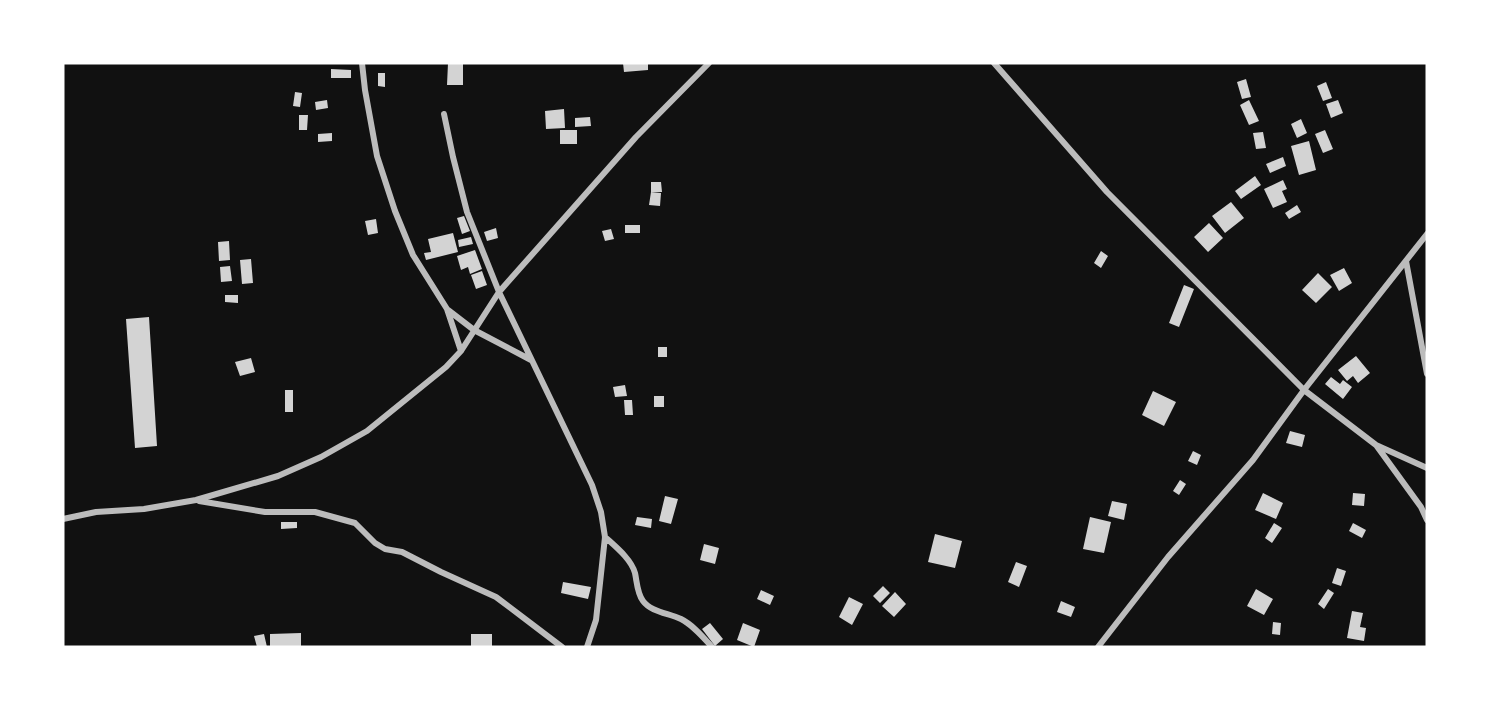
<svg xmlns="http://www.w3.org/2000/svg" width="1490" height="710" font-family="Montserrat,sans-serif">
<style>
.building{fill:#d3d3d3}
.lines{fill:none;stroke-linecap:round;stroke-linejoin:round}
.minor{stroke:#bcbcbc;stroke-width:6}
</style>
<rect width="100%" height="100%" fill="#111"/>
<path class="building" d="M 448,63 L 463,63 L 463,85 L 447,85 Z
M 623,63 L 648,63 L 648,70 L 624,72 Z
M 331,69 L 351,70 L 351,78 L 331,78 Z
M 378,73 L 385,73 L 385,87 L 378,86 Z
M 1246,79 L 1251,97 L 1242,99 L 1237,82 Z
M 1326,82 L 1332,98 L 1323,101 L 1317,86 Z
M 295,92 L 302,93 L 300,107 L 293,106 Z
M 327,100 L 328,108 L 316,110 L 315,102 Z
M 1249,100 L 1259,121 L 1249,125 L 1240,105 Z
M 1338,100 L 1343,113 L 1331,118 L 1326,104 Z
M 564,109 L 565,128 L 546,129 L 545,111 Z
M 299,115 L 308,115 L 307,130 L 299,130 Z
M 590,117 L 591,126 L 575,127 L 575,118 Z
M 1301,119 L 1307,133 L 1297,138 L 1291,124 Z
M 560,130 L 577,130 L 577,144 L 560,144 Z
M 1325,130 L 1333,149 L 1323,153 L 1315,134 Z
M 1263,132 L 1266,148 L 1256,149 L 1253,133 Z
M 332,133 L 332,141 L 318,142 L 318,134 Z
M 1309,141 L 1316,170 L 1299,175 L 1291,146 Z
M 1283,157 L 1286,166 L 1270,173 L 1266,164 Z
M 1255,176 L 1261,185 L 1241,199 L 1235,191 Z
M 1283,180 L 1287,189 L 1282,191 L 1287,202 L 1273,208 L 1264,189 Z
M 651,182 L 661,182 L 662,192 L 651,192 Z
M 651,192 L 661,193 L 660,206 L 649,205 Z
M 1231,202 L 1244,218 L 1225,233 L 1212,216 Z
M 1297,205 L 1301,212 L 1289,219 L 1285,213 Z
M 464,216 L 470,231 L 462,234 L 457,218 Z
M 376,219 L 378,233 L 368,235 L 365,221 Z
M 1209,223 L 1223,238 L 1208,252 L 1194,237 Z
M 625,225 L 640,225 L 640,233 L 625,233 Z
M 496,228 L 498,238 L 487,241 L 484,232 Z
M 611,229 L 614,239 L 605,241 L 602,231 Z
M 453,233 L 458,252 L 426,260 L 424,253 L 431,252 L 428,239 Z
M 471,237 L 473,244 L 459,247 L 458,240 Z
M 229,241 L 230,260 L 219,261 L 218,242 Z
M 475,250 L 482,269 L 470,274 L 468,267 L 461,270 L 457,256 Z
M 1101,251 L 1108,256 L 1101,268 L 1094,263 Z
M 251,259 L 253,283 L 242,284 L 240,260 Z
M 230,266 L 232,281 L 221,282 L 220,267 Z
M 1344,268 L 1352,283 L 1339,291 L 1330,275 Z
M 482,271 L 487,285 L 476,289 L 471,275 Z
M 1318,273 L 1332,287 L 1316,303 L 1302,290 Z
M 1184,285 L 1194,289 L 1179,327 L 1169,323 Z
M 225,295 L 238,295 L 238,303 L 225,302 Z
M 149,317 L 157,446 L 135,448 L 126,319 Z
M 658,347 L 667,347 L 667,357 L 658,357 Z
M 1356,356 L 1370,373 L 1358,383 L 1353,376 L 1347,381 L 1338,370 Z
M 251,358 L 255,372 L 240,376 L 235,362 Z
M 1331,377 L 1340,384 L 1343,380 L 1352,387 L 1343,399 L 1325,384 Z
M 625,385 L 627,396 L 615,397 L 613,387 Z
M 285,390 L 293,390 L 293,412 L 285,412 Z
M 1153,391 L 1176,402 L 1164,426 L 1142,415 Z
M 654,396 L 664,396 L 664,407 L 654,407 Z
M 624,400 L 632,400 L 633,415 L 625,415 Z
M 1290,431 L 1305,435 L 1302,447 L 1286,443 Z
M 1193,451 L 1201,455 L 1197,465 L 1188,461 Z
M 1180,480 L 1186,484 L 1179,495 L 1173,491 Z
M 1263,493 L 1283,503 L 1276,519 L 1255,510 Z
M 1353,493 L 1365,494 L 1364,506 L 1352,505 Z
M 665,496 L 678,499 L 671,524 L 659,521 Z
M 1112,501 L 1127,504 L 1124,520 L 1108,516 Z
M 637,517 L 652,519 L 651,528 L 635,525 Z
M 1090,517 L 1111,522 L 1104,553 L 1083,549 Z
M 281,522 L 297,522 L 297,528 L 281,529 Z
M 1274,523 L 1282,528 L 1272,543 L 1265,538 Z
M 1353,523 L 1366,530 L 1362,538 L 1349,531 Z
M 935,534 L 962,541 L 955,568 L 928,562 Z
M 704,544 L 719,548 L 715,564 L 700,560 Z
M 1016,562 L 1027,566 L 1019,587 L 1008,582 Z
M 1337,568 L 1346,571 L 1341,586 L 1332,583 Z
M 563,582 L 591,587 L 588,599 L 561,593 Z
M 883,586 L 890,593 L 880,603 L 873,596 Z
M 1256,589 L 1273,599 L 1264,615 L 1247,606 Z
M 1328,589 L 1334,593 L 1324,609 L 1318,604 Z
M 761,590 L 774,596 L 770,605 L 757,599 Z
M 895,592 L 906,604 L 894,617 L 882,606 Z
M 849,597 L 863,604 L 852,625 L 839,617 Z
M 1061,601 L 1075,607 L 1071,617 L 1057,612 Z
M 1352,611 L 1363,613 L 1360,627 L 1366,628 L 1364,641 L 1347,638 Z
M 1273,622 L 1281,623 L 1280,635 L 1272,634 Z
M 710,623 L 723,639 L 715,646 L 702,629 Z
M 743,623 L 760,630 L 754,647 L 737,640 Z
M 301,633 L 301,647 L 270,647 L 270,634 Z
M 264,634 L 267,647 L 257,647 L 254,636 Z
M 471,634 L 492,634 L 492,647 L 471,647 Z"/>
<g class="lines">
<path class="minor" d="M 362,63 L 365,90 L 377,156 L 395,211 L 413,255 L 447,309 L 461,351
M 994,63 L 1107,192 L 1304,390 L 1376,445 L 1427,468
M 444,114 L 453,157 L 467,212 L 499,292 L 592,485 L 601,512 L 605,537 L 596,620 L 587,647
M 1406,261 L 1427,374
M 448,310 L 474,330 L 531,360
M 1376,445 L 1421,507 L 1427,520
M 199,501 L 265,512 L 315,512 L 355,523 L 375,543 L 385,549 L 402,552 L 441,572 L 496,597 L 562,647
M 63,519 L 96,512 L 144,509 L 196,500 L 278,476 L 321,457 L 367,431 L 446,367 L 461,351 L 499,292 L 636,137 L 709,63
M 605,537 C 616,547 631,559 635,573 C 637,582 637,593 643,601 C 651,612 668,613 681,619 C 693,625 703,637 712,647
M 1098,647 L 1168,557 L 1253,460 L 1304,390 L 1427,234"/>
</g>
<rect width="1490" height="710" fill="none" stroke="#ffffff" stroke-width="129"/>
</svg>
